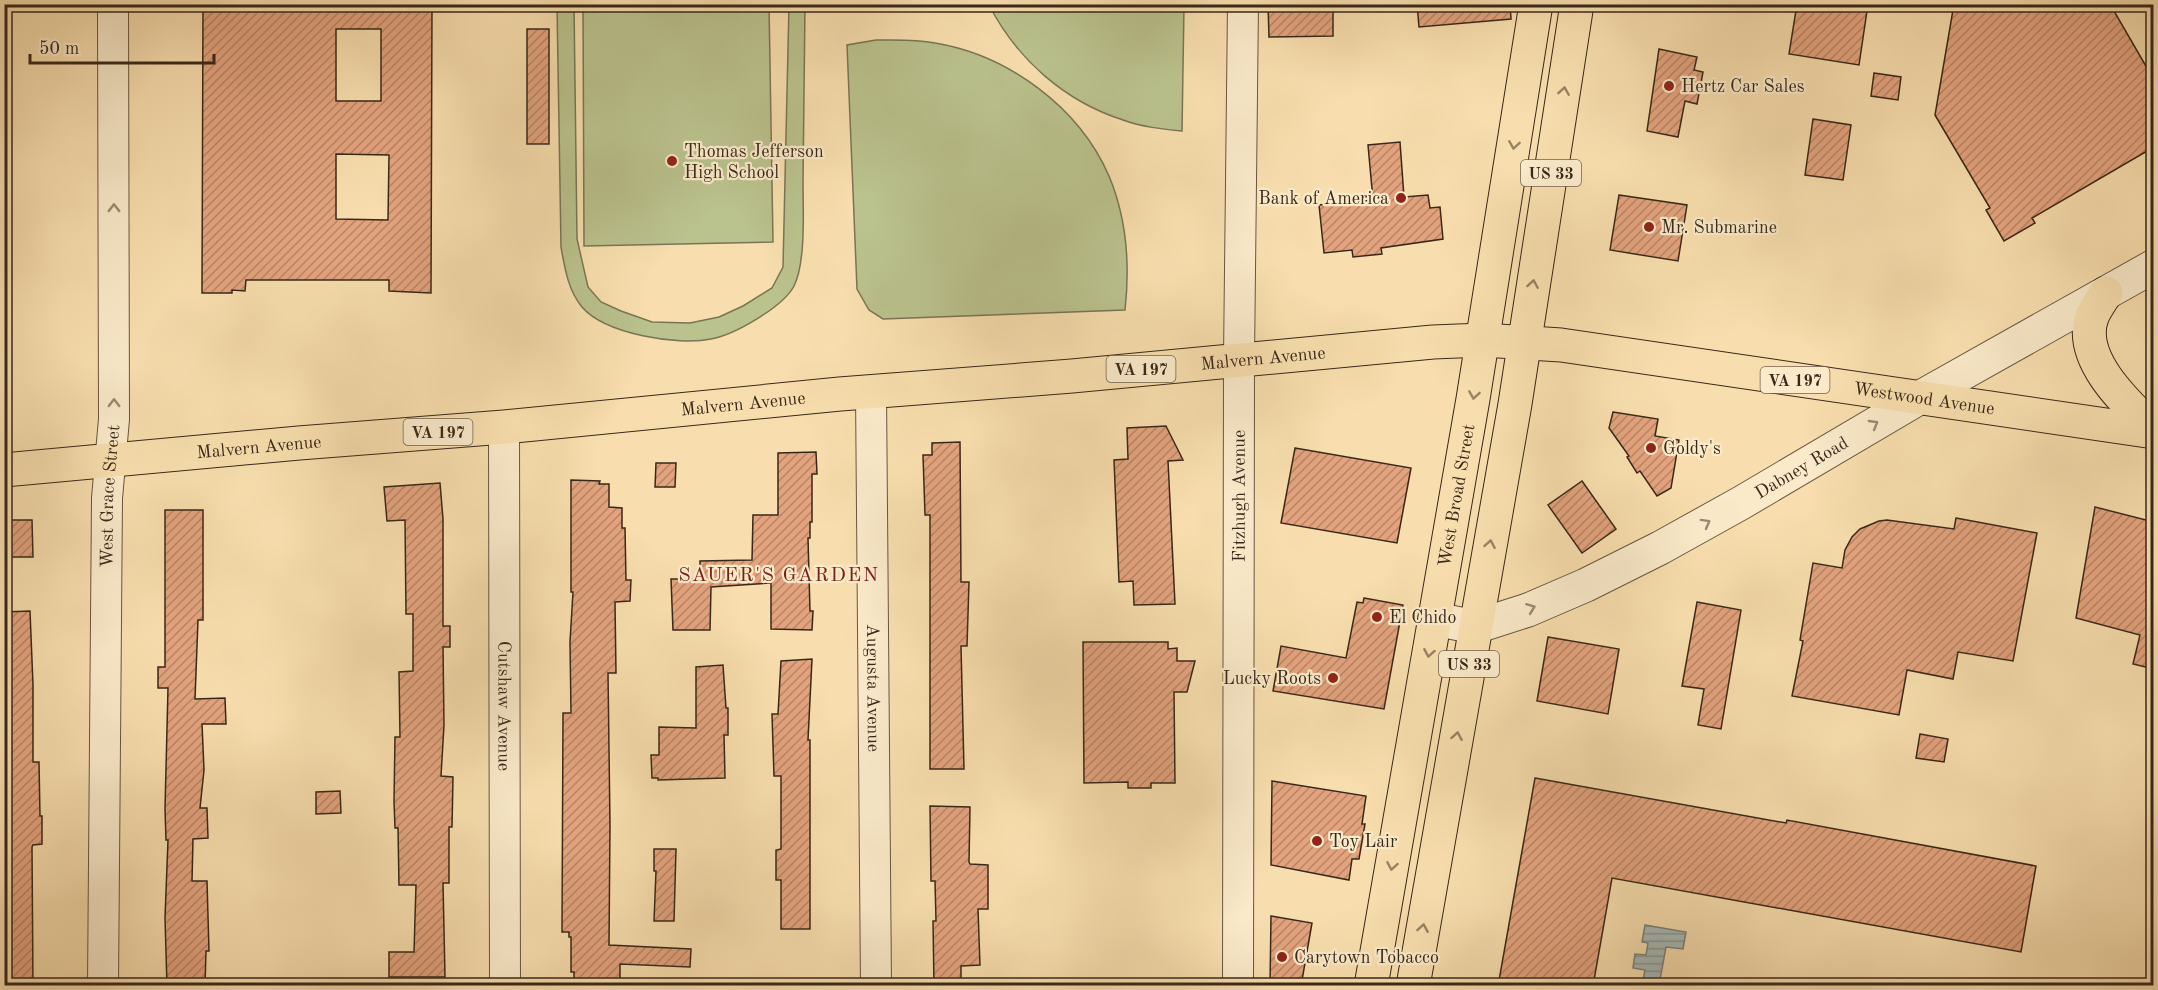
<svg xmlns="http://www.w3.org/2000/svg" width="2158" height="990" font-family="'Old Standard TT',serif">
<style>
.garden{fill:#bac28d;stroke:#797554;stroke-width:1.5}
.water{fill:url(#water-rules);stroke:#797f79;stroke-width:1.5}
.building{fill:url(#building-hatch);stroke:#38281a;stroke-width:1.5;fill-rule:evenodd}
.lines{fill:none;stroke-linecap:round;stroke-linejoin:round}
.minor-casing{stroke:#68563f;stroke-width:32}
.tertiary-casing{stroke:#68563f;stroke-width:35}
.primary-casing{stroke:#38281a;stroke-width:35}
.minor{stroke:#faeaca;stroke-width:30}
.tertiary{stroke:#faeaca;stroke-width:33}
.primary{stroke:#f8deae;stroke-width:33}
.oneway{stroke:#988364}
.oneway2{stroke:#998972}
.poi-dot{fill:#8f2418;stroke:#faeaca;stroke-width:2}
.labels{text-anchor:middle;stroke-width:4.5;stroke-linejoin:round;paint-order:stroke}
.shield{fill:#faeaca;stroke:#72624f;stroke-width:1.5}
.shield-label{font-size:16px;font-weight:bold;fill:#38281a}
.poi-label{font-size:18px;fill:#38281a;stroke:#faeaca;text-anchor:start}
.street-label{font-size:18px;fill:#38281a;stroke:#faeaca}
.neighbourhood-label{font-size:20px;letter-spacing:1.5px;fill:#7a1f14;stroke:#faeaca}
</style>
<defs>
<pattern id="water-rules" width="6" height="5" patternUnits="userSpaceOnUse" patternTransform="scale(1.5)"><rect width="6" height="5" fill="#a5b9b8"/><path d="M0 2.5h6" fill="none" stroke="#879695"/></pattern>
<pattern id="building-hatch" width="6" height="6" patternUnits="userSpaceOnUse" patternTransform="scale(1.5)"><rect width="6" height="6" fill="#e3a37e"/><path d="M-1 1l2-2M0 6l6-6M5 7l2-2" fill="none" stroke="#b98566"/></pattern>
</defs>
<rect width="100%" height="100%" fill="#f8deae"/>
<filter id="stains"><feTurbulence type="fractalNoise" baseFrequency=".00333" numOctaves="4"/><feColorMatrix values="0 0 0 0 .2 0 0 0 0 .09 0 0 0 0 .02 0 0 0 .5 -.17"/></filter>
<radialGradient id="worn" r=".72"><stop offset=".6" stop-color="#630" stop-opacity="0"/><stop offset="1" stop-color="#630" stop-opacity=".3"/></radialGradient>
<path class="garden" d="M 557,5 L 574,5 L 577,239 L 588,287 L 601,302 L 621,311 L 652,322 L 690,323 L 719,317 L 743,306 L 772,288 L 783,267 L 789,5 L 805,5 C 804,64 804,123 803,182 C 803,210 806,262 794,286 C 783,307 734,335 711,339 C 678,346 605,334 582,307 C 568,290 565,269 561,247 Z
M 583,5 L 769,5 L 773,242 L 584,246 Z
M 989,5 L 1184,5 L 1182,131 C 1162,129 1142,127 1123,120 C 1064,101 1017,59 989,5 Z
M 876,40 C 895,40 915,39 935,43 C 1008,55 1079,107 1109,176 C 1127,219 1130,265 1125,310 L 883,319 L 869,310 L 857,289 L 847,45 Z"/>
<path class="water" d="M 1645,925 L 1686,932 L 1683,949 L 1666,947 L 1659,985 L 1642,985 L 1645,970 L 1633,968 L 1635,954 L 1646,955 L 1648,943 L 1642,942 Z"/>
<path class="building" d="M 203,4 L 432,4 L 431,293 L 389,291 L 389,280 L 246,280 L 245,291 L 232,290 L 232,293 L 202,293 ZM 336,29 L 381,29 L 381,101 L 336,101 ZM 336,154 L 389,155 L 388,220 L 336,219 Z
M 1268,4 L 1333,4 L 1333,36 L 1269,37 Z
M 1417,4 L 1510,4 L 1511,19 L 1419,27 Z
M 1797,4 L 1868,4 L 1859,65 L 1789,54 Z
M 1954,4 L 2110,4 L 2154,80 L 2154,147 L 2032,218 L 2035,223 L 2004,241 L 1986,210 L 1990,208 L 1935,115 Z
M 527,29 L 549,29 L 549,144 L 527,144 Z
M 1659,49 L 1697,57 L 1694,70 L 1703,72 L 1697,104 L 1685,101 L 1678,137 L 1647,131 Z
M 1874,73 L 1901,77 L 1898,100 L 1871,96 Z
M 1813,119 L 1851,125 L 1843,180 L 1805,175 Z
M 1400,142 L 1404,197 L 1428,195 L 1430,208 L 1440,207 L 1443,239 L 1381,248 L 1382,254 L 1353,257 L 1352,250 L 1324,253 L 1319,205 L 1373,200 L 1368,145 Z
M 1619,195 L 1687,205 L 1678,261 L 1610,250 Z
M 1613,412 L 1658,419 L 1655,436 L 1679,440 L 1671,488 L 1657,496 L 1640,471 L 1637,473 L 1627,457 L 1629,456 L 1609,428 Z
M 1166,426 L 1183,460 L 1168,461 L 1175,604 L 1134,605 L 1133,581 L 1119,582 L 1114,460 L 1128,459 L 1127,428 Z
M 960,442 L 961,582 L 969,582 L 967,646 L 961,646 L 964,769 L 930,769 L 930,515 L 925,515 L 923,455 L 932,455 L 932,443 Z
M 1295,448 L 1411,468 L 1397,543 L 1281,523 Z
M 816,452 L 817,474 L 812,474 L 812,522 L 810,522 L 810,538 L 808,538 L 810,611 L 813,611 L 812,630 L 771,629 L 771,583 L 711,587 L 710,630 L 673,630 L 671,579 L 700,579 L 700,561 L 752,560 L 753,515 L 778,515 L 778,453 Z
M 656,463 L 676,463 L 675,487 L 655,487 Z
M 571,480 L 600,481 L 599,484 L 609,484 L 609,507 L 622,508 L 622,528 L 625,528 L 626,580 L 631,580 L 630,601 L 615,602 L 616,673 L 608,673 L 610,825 L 609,945 L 691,949 L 690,967 L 620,964 L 620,986 L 574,986 L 574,972 L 571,972 L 571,937 L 569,937 L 569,932 L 562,932 L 563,713 L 571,713 L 570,642 L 573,592 L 571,592 Z
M 1582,481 L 1616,529 L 1582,553 L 1548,505 Z
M 440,483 L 443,519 L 443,626 L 450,626 L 450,647 L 443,647 L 444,725 L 441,776 L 453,777 L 452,827 L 449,827 L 449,883 L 443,883 L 445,977 L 389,977 L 389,952 L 414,952 L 416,885 L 399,885 L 398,828 L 395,828 L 394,801 L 395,737 L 400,737 L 399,672 L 413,671 L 413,614 L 406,614 L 405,520 L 387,521 L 384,487 Z
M 2095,507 L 2154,522 L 2154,669 L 2133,664 L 2140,635 L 2076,618 Z
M 165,510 L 203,510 L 203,620 L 198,620 L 195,699 L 225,698 L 226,724 L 202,724 L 204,770 L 200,808 L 207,808 L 208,838 L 193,839 L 192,881 L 207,881 L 209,951 L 206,951 L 205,986 L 167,986 L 165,918 L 168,840 L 166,840 L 165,809 L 168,688 L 158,688 L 158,667 L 165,667 Z
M 1956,518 L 2037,533 L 2013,661 L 1958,652 L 1953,679 L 1907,670 L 1899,715 L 1792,696 L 1803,641 L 1800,640 L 1813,563 L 1842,568 L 1845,550 L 1852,537 L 1860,529 L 1879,521 L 1887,520 L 1954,529 Z
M 4,520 L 32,520 L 33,557 L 4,557 Z
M 1364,598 L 1403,605 L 1384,709 L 1273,691 L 1281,646 L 1346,658 L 1357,602 L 1363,603 Z
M 1697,602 L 1741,610 L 1721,729 L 1698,725 L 1704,689 L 1682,686 Z
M 30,611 L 33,685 L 33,762 L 39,762 L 40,816 L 42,816 L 42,844 L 33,845 L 32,847 L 33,986 L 4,986 L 4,612 Z
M 1548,637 L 1619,649 L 1608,714 L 1537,701 Z
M 1083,642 L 1168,642 L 1168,649 L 1177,648 L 1177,661 L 1195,661 L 1187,692 L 1174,692 L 1175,783 L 1151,783 L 1151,788 L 1128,788 L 1128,782 L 1084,783 Z
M 812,659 L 808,740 L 810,740 L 810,929 L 781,929 L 781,880 L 776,880 L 776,850 L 781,849 L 781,776 L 774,776 L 772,714 L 778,714 L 781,661 Z
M 723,665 L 726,708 L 728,708 L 728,735 L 724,735 L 725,778 L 658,780 L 658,778 L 652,778 L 651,755 L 659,755 L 659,727 L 696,728 L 696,667 Z
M 1920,734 L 1948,739 L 1944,762 L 1916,758 Z
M 1535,778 L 1786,823 L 1787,820 L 2036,866 L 2021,952 L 1612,878 L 1593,986 L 1498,986 Z
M 1272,781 L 1366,796 L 1362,824 L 1365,824 L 1359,859 L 1352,859 L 1349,880 L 1271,865 Z
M 340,791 L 341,813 L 316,814 L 316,792 Z
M 930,806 L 970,807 L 969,862 L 970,864 L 988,865 L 988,909 L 978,909 L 980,965 L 961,966 L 961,986 L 934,986 L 933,921 L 936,921 L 935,881 L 931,881 Z
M 654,849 L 676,849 L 674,921 L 654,921 L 656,871 L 654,871 Z
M 1271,916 L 1312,923 L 1301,986 L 1270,986 Z"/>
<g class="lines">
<defs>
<g id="minor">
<path id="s1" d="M 871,391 L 876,986"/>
<path id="s2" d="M 504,427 L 505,986"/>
<path id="s3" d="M 103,986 L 107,498 L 114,419 L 113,4"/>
<path id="s4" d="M 1238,986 L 1239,359 L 1243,4"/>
</g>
<g id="tertiary">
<path id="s5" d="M 1435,619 L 1475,627 L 1528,610 L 1586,585 L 1660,548 L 1741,503 L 1919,398 L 2154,266"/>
</g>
<g id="primary">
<path d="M 2106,293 C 2101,301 2095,309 2092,317 C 2077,359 2128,405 2154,430"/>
<path id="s6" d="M 4,470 L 299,443 L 504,427 L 840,394 L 1072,376 L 1433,342 L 1483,340 L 1561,345 L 2154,432"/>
<path id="s7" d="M 1371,986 L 1473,399 L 1536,4"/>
<path d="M 1413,986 L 1515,404 L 1577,4"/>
</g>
</defs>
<use href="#minor" class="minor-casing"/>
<use href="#tertiary" class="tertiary-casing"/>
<use href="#primary" class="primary-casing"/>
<use href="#minor" class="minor"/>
<use href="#tertiary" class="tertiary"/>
<use href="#primary" class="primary"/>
</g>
<defs><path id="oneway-chevron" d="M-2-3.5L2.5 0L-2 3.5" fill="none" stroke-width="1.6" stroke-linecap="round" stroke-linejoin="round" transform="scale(1.5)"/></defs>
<g class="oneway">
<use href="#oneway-chevron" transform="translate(1564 91) rotate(-81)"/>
<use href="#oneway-chevron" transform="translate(1514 145) rotate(99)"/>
<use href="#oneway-chevron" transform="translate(1533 284) rotate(-81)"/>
<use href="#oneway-chevron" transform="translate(1474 395) rotate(99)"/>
<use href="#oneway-chevron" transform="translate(1490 544) rotate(-80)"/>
<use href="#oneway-chevron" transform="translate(1429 653) rotate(100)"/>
<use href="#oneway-chevron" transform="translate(1457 736) rotate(-80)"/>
<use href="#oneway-chevron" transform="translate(1392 866) rotate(100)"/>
<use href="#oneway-chevron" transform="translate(1423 928) rotate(-80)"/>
</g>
<g class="oneway2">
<use href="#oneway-chevron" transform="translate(114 208) rotate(-90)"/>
<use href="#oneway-chevron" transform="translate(114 403) rotate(-90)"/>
<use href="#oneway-chevron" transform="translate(1874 424) rotate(-30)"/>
<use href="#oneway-chevron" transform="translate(1706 523) rotate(-29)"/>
<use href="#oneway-chevron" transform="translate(1531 608) rotate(-21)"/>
</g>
<g class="poi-dot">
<circle cx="1669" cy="86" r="6"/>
<circle cx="672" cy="161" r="6"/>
<circle cx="1401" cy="198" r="6"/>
<circle cx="1649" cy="227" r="6"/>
<circle cx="1651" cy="448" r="6"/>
<circle cx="1377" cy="617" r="6"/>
<circle cx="1333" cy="678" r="6"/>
<circle cx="1317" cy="841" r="6"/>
<circle cx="1282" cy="957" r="6"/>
</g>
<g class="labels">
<g class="shield">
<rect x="1521" y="160" width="60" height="26" rx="4.5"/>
<rect x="1106.5" y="356" width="69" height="26" rx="4.5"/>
<rect x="1760.5" y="367" width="69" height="26" rx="4.5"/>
<rect x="403.5" y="419" width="69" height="26" rx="4.5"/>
<rect x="1439" y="651" width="60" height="26" rx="4.5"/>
</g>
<g class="shield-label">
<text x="1551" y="179">US 33</text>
<text x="1141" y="375">VA 197</text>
<text x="1795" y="386">VA 197</text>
<text x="438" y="438">VA 197</text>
<text x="1469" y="670">US 33</text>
</g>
<g class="poi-label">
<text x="1681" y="92">Hertz Car Sales</text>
<text x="684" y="157">Thomas Jefferson<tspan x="684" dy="21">High School</tspan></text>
<text x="1389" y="204" text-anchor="end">Bank of America</text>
<text x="1661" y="233">Mr. Submarine</text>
<text x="1663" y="454">Goldy's</text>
<text x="1389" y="623">El Chido</text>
<text x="1321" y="684" text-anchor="end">Lucky Roots</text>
<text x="1329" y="847">Toy Lair</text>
<text x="1294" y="963">Carytown Tobacco</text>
</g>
<g class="street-label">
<text dy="6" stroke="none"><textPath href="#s6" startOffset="1264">Malvern Avenue</textPath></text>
<text dy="6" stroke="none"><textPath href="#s6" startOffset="1930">Westwood Avenue</textPath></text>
<text dy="6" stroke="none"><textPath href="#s6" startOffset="742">Malvern Avenue</textPath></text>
<text dy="6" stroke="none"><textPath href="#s6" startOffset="256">Malvern Avenue</textPath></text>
<text dy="6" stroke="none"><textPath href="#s5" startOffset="405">Dabney Road</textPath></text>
<text dy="6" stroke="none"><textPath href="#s3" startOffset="490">West Grace Street</textPath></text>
<text dy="6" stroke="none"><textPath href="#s4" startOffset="490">Fitzhugh Avenue</textPath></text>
<text dy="6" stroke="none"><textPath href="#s7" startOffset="498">West Broad Street</textPath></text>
<text dy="6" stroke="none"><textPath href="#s1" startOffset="297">Augusta Avenue</textPath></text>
<text dy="6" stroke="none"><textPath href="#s2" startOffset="279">Cutshaw Avenue</textPath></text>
</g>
<g class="neighbourhood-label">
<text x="779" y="581">SAUER'S GARDEN</text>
</g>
</g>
<rect width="2158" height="990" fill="none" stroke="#f8deae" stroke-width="24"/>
<rect x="6" y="6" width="2146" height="978" fill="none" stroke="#38281a" stroke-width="3"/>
<rect x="12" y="12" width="2134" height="966" fill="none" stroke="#38281a" stroke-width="1.5"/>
<path d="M30 54v9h184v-9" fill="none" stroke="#38281a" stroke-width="3"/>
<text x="39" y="54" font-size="18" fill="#38281a" stroke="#faeaca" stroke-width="4.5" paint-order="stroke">50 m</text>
<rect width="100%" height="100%" filter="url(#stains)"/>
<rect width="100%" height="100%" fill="url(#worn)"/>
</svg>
